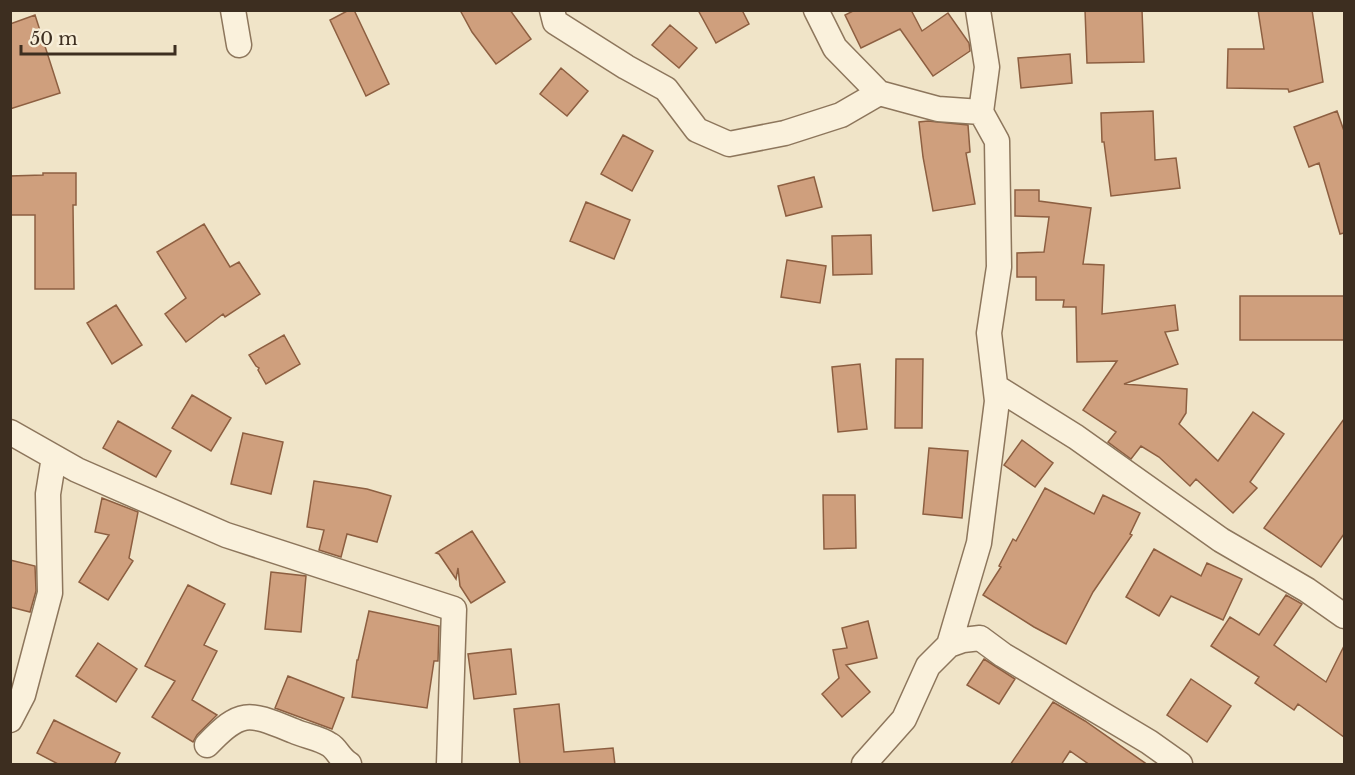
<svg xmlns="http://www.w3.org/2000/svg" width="1355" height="775" font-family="'Libre Baskerville',serif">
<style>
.building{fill:#cf9f7d;stroke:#8d5f41;stroke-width:1.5}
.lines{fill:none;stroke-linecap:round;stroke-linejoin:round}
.minor-casing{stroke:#8d765c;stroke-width:27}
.minor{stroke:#faf1dc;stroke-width:24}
</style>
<rect width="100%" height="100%" fill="#f0e4c8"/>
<path class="building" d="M 349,10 L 354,10 L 389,84 L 366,96 L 330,20 Z
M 460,10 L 510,10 L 531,39 L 496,64 L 472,32 Z
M 698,10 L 742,10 L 749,24 L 716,43 Z
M 855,10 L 911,10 L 922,31 L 948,13 L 969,43 L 970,51 L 933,76 L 900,29 L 861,48 L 845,15 Z
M 1085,10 L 1142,10 L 1144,62 L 1087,63 Z
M 1258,10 L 1312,10 L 1323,82 L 1289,92 L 1288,89 L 1227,88 L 1228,49 L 1264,49 Z
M 35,15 L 60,93 L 10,109 L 10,24 Z
M 670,25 L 697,48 L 679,68 L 652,45 Z
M 1070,54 L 1072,83 L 1021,88 L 1018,58 Z
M 561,68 L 588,91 L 567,116 L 540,94 Z
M 1153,111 L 1155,160 L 1176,158 L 1180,188 L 1111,196 L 1104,142 L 1102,142 L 1101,113 Z
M 1337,111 L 1344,131 L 1344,233 L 1340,234 L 1319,163 L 1309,167 L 1294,127 Z
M 928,121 L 968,125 L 970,152 L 966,153 L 975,204 L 933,211 L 923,157 L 919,122 Z
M 623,135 L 653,151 L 632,191 L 601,174 Z
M 43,173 L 76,173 L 76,205 L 73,205 L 74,289 L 35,289 L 35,215 L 10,215 L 10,176 L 43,175 Z
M 814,177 L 822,207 L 786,216 L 778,186 Z
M 1015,190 L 1039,190 L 1039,201 L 1091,208 L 1083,264 L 1104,265 L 1102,314 L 1175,305 L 1178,330 L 1165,332 L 1178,364 L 1124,384 L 1187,389 L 1186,413 L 1179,424 L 1218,461 L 1253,412 L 1284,434 L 1250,482 L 1257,488 L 1233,513 L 1196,479 L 1190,486 L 1159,457 L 1141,446 L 1131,459 L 1108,442 L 1116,432 L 1083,410 L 1117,361 L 1077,362 L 1076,307 L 1063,307 L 1064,300 L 1036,300 L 1036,277 L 1017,277 L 1017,253 L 1044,252 L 1049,217 L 1015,216 Z
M 586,202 L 630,220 L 614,259 L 570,241 Z
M 204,224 L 230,267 L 239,262 L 260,294 L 225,317 L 223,314 L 186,342 L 165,314 L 186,298 L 157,252 Z
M 871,235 L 872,274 L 833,275 L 832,236 Z
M 787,260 L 826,266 L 820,303 L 781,297 Z
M 1240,296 L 1344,296 L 1344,340 L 1240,340 Z
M 116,305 L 142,345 L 112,364 L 87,323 Z
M 284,335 L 300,364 L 266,384 L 258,370 L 259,368 L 256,366 L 249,355 Z
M 896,359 L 923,359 L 922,428 L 895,428 Z
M 860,364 L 867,429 L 838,432 L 832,367 Z
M 192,395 L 231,418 L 211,451 L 172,428 Z
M 1344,419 L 1344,534 L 1321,567 L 1264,528 Z
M 118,421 L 171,451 L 156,477 L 103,448 Z
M 243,433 L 283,442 L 271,494 L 231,484 Z
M 1022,440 L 1053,463 L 1035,487 L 1004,465 Z
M 929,448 L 968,451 L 962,518 L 923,514 Z
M 314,481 L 367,489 L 391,496 L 377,542 L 347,534 L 341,557 L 319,550 L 324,530 L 307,527 Z
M 1045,488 L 1094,514 L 1103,495 L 1140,513 L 1130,534 L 1132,535 L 1093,592 L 1066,644 L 1034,627 L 983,595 L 1001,567 L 999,566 L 1013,539 L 1016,541 Z
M 823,495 L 855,495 L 856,548 L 824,549 Z
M 102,498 L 138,512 L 129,558 L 133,561 L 108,600 L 79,582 L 109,535 L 95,532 Z
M 472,531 L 505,582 L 471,603 L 460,586 L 458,568 L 456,579 L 439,554 L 436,553 Z
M 1154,549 L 1201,576 L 1207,563 L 1242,579 L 1223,620 L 1171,596 L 1159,616 L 1126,597 Z
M 10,560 L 35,566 L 36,591 L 30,612 L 10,607 Z
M 271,572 L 306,576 L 301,632 L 265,629 Z
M 188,585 L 225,604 L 204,645 L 217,651 L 192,700 L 217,715 L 197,735 L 193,742 L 152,717 L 175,681 L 145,666 Z
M 1286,595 L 1302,604 L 1274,645 L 1326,682 L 1344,646 L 1344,737 L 1298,704 L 1294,710 L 1255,683 L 1259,677 L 1211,646 L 1230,617 L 1259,635 Z
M 369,611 L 439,626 L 438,661 L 434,661 L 427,708 L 352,697 L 357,660 L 358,660 Z
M 868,621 L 877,658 L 846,665 L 870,692 L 842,717 L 822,694 L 839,678 L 833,650 L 847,648 L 842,628 Z
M 98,643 L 137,669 L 116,702 L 76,676 Z
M 511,649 L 516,694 L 474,699 L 468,654 Z
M 984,659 L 1015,679 L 999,704 L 967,685 Z
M 288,676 L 344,698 L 332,729 L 275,708 Z
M 1191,679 L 1231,706 L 1207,742 L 1167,715 Z
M 1053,702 L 1085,721 L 1148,765 L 1090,765 L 1070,751 L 1061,765 L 1010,765 Z
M 559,704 L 564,752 L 613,748 L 615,765 L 520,765 L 514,709 Z
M 54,720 L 120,753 L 114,765 L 60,765 L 37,753 Z"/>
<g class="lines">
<defs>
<path id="minor" d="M 233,10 L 239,45
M 552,10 L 555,22 L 626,67 L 666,89 L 697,130 L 729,144 L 785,133 L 841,115 L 879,93
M 816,10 L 835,48 L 879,93 L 938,109 L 981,112 L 997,141 L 999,267 L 989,333 L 997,401 L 979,543 L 949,645
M 978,10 L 987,67 L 981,112
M 996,387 L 1076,437 L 1221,540 L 1307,590 L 1344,616
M 10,432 L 77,470 L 226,535 L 454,609 L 449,764
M 10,720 L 23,695 L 50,593 L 48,494 L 54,457
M 207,745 C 242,708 249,713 294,731 C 305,736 320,738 330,745 C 337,749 339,758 349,764
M 864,764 L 904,719 L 928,666 L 949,645 L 963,640 L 980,638 L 1003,655 L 1149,742 L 1180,764"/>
</defs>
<use href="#minor" class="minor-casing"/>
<use href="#minor" class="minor"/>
</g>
<rect width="1355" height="775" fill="none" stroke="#3d2e20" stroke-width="24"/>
<path d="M21 45v9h154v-9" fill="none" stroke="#3d2e20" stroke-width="3"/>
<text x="30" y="45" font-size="18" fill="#3d2e20" stroke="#f7eed8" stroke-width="4.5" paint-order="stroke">50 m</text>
</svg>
